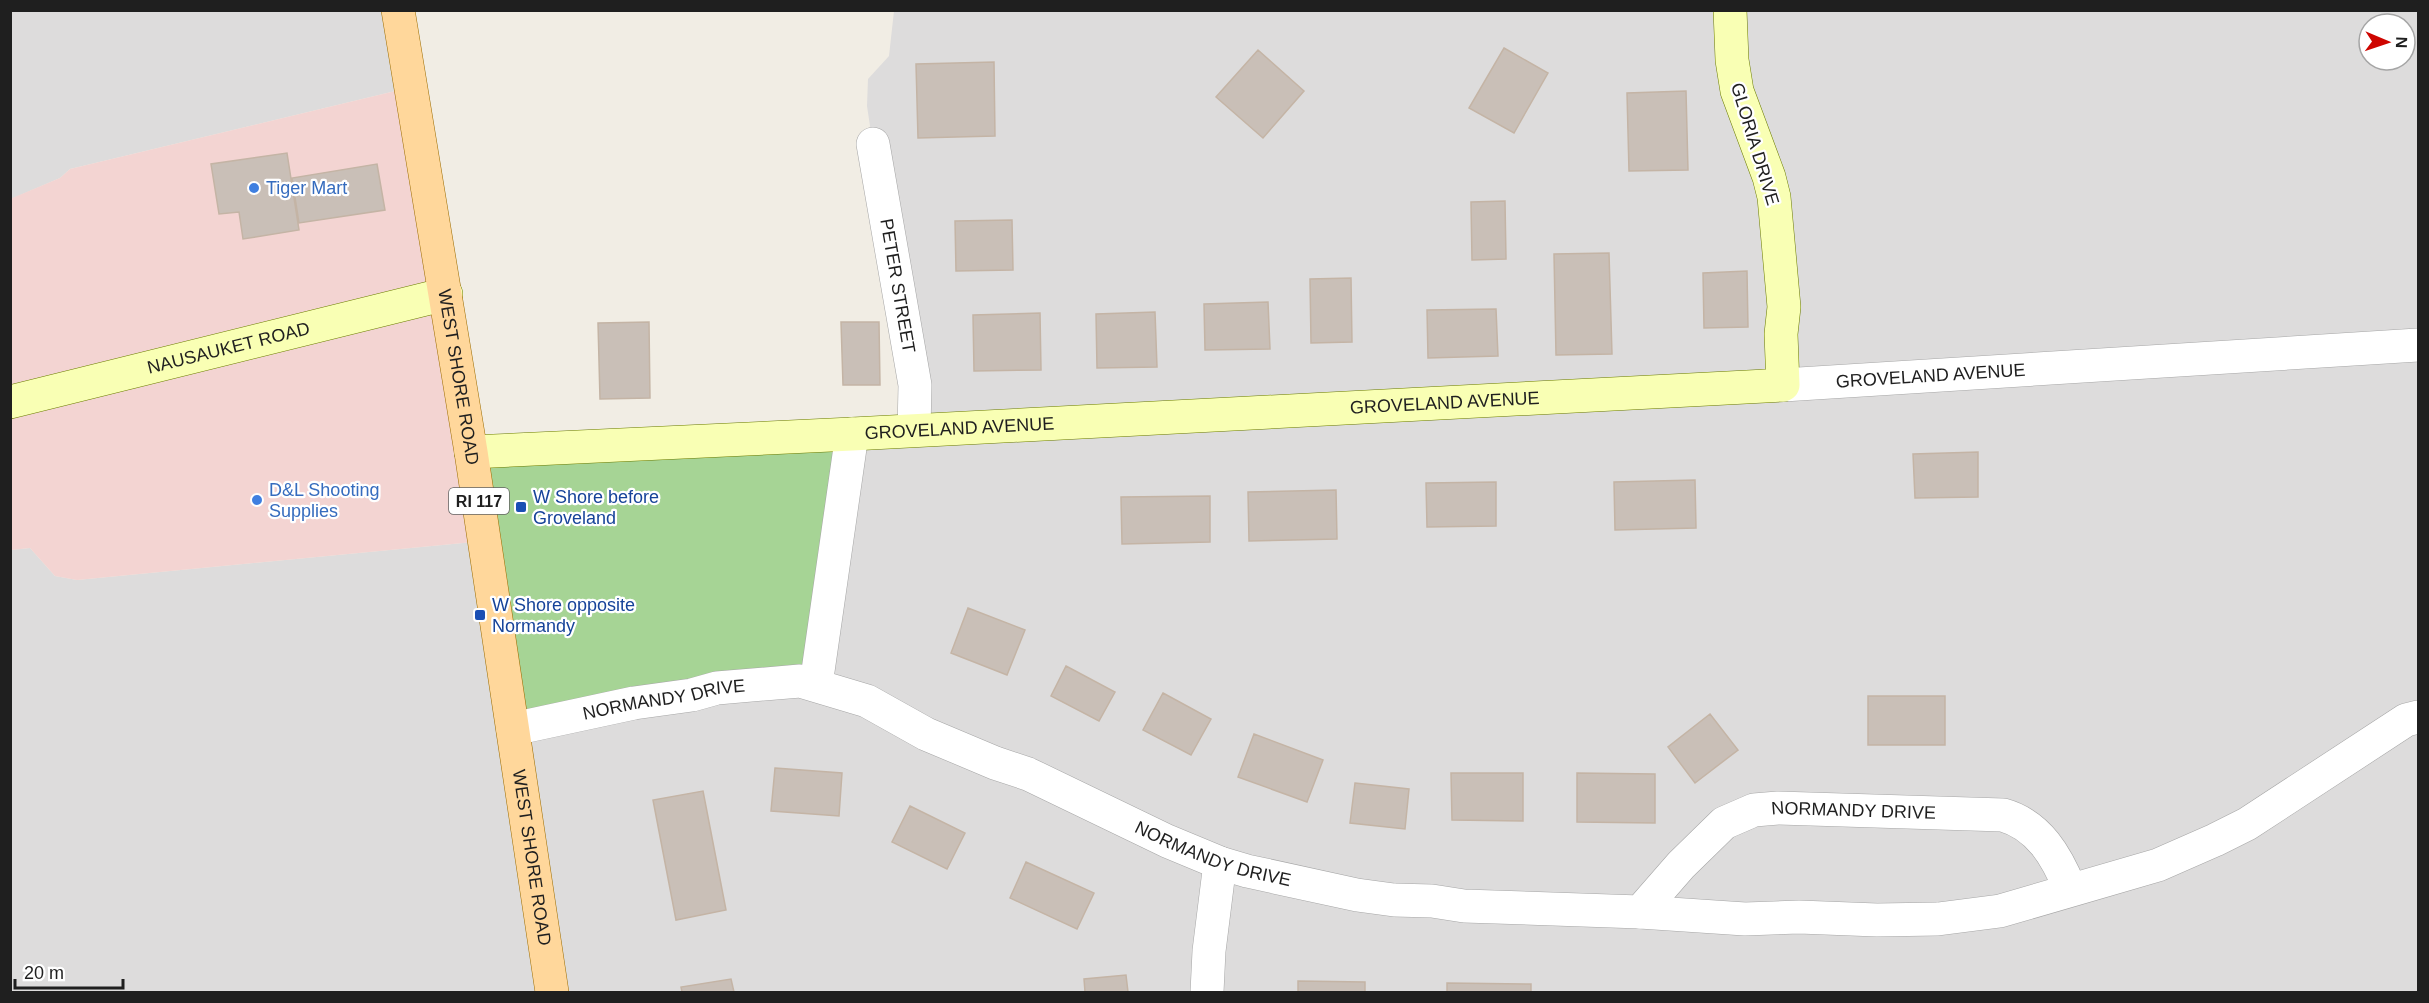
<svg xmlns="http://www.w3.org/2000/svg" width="2429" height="1003" font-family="Arial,sans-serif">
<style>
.residential{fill:#dddcdc;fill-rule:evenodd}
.commercial{fill:#f3d4d2}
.forest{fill:#a6d495}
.building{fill:#c9bfb7;stroke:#c4b4a5;stroke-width:1.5}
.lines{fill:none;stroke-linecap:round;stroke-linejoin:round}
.street-casing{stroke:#a6a6a6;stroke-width:34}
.secondary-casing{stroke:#6b7c00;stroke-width:34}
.primary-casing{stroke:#9a6b00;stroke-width:34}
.street{stroke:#fff;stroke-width:33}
.secondary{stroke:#f9ffb4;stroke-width:33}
.primary{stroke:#ffd79b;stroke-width:33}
.shop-dot{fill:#3f7fe0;stroke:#fff;stroke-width:2}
.transit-dot{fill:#1a4fb4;stroke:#fff;stroke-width:2}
.labels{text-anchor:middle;stroke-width:4.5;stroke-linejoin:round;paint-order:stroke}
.shield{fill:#fff;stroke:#626262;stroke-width:1.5}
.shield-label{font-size:16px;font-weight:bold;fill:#1f1f1f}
.street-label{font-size:18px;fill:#1f1f1f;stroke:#fff}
.shop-label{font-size:18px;fill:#366cbe;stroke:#fff;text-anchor:start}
.transit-label{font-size:18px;fill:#164399;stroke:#fff;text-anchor:start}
</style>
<rect width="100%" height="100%" fill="#f1ede4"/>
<path class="residential" d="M 11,11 L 401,11 L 412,87 L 70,169 L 60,178 L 11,199 Z
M 894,11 L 2418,11 L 2418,992 L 11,992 L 10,550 L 30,548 L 55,576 L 77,580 L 484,541 L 858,440 L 916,430 L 867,106 L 868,79 L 889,56 ZM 2369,24 L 2405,24 L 2405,60 L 2369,60 Z"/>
<path class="commercial" d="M 412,87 L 484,541 L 77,580 L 55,576 L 30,548 L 11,550 L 10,199 L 60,178 L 70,169 Z"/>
<path class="forest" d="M 843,436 L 819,682 L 522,728 L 482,454 Z"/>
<path class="building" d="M 1504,48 L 1548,73 L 1514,133 L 1469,108 Z
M 1258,50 L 1304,91 L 1263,138 L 1216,97 Z
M 994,62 L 995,136 L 918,138 L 916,64 Z
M 1686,91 L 1688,170 L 1629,171 L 1627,93 Z
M 287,153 L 299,230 L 243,239 L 239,212 L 219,214 L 211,164 Z
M 377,164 L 385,210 L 299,223 L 292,178 Z
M 1505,201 L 1506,259 L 1472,260 L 1471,202 Z
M 1012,220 L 1013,270 L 956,271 L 955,221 Z
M 1609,253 L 1612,354 L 1556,355 L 1554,254 Z
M 1747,271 L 1748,327 L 1704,328 L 1703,273 Z
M 1351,278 L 1352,342 L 1311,343 L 1310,279 Z
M 1268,302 L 1270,349 L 1205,350 L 1204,304 Z
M 1496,309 L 1498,356 L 1428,358 L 1427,310 Z
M 1155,312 L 1157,367 L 1097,368 L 1096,314 Z
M 1040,313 L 1041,370 L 974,371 L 973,315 Z
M 649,322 L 650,398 L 600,399 L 598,323 Z
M 841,322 L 879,322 L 880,385 L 843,385 Z
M 1978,452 L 1978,497 L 1915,498 L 1913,454 Z
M 1695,480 L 1696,528 L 1615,530 L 1614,482 Z
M 1496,482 L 1496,526 L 1427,527 L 1426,483 Z
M 1336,490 L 1337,539 L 1249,541 L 1248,492 Z
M 1210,496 L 1210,542 L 1122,544 L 1121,497 Z
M 968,608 L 1025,630 L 1007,675 L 951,653 Z
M 1066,666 L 1115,692 L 1099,721 L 1051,696 Z
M 1163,693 L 1211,719 L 1191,755 L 1143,730 Z
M 1868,696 L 1945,696 L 1945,745 L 1868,745 Z
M 1710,714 L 1738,750 L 1695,783 L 1668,747 Z
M 1254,734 L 1323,760 L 1307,802 L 1238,777 Z
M 775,768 L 842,773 L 839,816 L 771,811 Z
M 1451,773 L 1523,773 L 1523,821 L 1452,820 Z
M 1577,773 L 1655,774 L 1655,823 L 1577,822 Z
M 1355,783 L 1409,789 L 1405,829 L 1350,823 Z
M 703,791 L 726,910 L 676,920 L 653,800 Z
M 910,806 L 965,833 L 947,869 L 892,842 Z
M 1026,862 L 1094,893 L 1077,929 L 1010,898 Z
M 1126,975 L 1128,992 L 1085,992 L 1084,979 Z
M 731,979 L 734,992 L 682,992 L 681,987 Z
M 1298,981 L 1365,982 L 1365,992 L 1298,992 Z
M 1447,983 L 1531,984 L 1531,992 L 1447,992 Z"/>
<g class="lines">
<defs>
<g id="street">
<path id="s1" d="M 873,144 L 915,385 L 914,430"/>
<path id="s2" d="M 1783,385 L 2418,345"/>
<path d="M 816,685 L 852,434"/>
<path id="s3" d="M 513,729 L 634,703 L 692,695 L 717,688 L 800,681 L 867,701 L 926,734 L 995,763 L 1028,774 L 1167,841 L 1220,863 L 1247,871 L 1357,895 L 1394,900 L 1432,901 L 1464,906 L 1640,912 L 1681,865 L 1724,823 L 1754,810 L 1778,808 L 2003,815 C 2039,825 2057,857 2070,889"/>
<path d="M 1640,912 L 1745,919 L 1799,917 L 1877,920 L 1938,919 L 2000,911 L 2158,865 L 2215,840 L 2247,824 L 2406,720 L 2418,717"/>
<path d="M 1207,992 L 1209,951 L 1220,863"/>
</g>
<g id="secondary">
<path id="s4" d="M 10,402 L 446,294"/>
<path id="s5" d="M 471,452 L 852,434 L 1783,385 L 1781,334 L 1784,307 L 1774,197 L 1769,177 L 1737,91 L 1732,60 L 1730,10"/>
</g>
<g id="primary">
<path id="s6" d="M 398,10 L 471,452 L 552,992"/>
</g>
</defs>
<use href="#street" class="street-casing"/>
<use href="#secondary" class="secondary-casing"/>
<use href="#primary" class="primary-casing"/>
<use href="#street" class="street"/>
<use href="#secondary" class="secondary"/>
<use href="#primary" class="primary"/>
</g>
<g class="shop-dot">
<circle cx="254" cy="188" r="6"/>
<circle cx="257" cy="500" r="6"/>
</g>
<g class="transit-dot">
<rect x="515" y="501" width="12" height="12" rx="3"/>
<rect x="474" y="609" width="12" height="12" rx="3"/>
</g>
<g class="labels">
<rect class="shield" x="449" y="488" width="60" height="26" rx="4.5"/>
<g class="shield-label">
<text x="479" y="507">RI 117</text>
</g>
<g class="street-label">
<text transform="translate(1755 144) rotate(73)" y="6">GLORIA DRIVE</text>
<text dy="6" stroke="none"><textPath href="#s1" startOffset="144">PETER STREET</textPath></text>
<text dy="6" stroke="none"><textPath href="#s4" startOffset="225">NAUSAUKET ROAD</textPath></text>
<text dy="6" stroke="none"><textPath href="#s6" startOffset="372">WEST SHORE ROAD</textPath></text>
<text dy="6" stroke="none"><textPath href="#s2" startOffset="148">GROVELAND AVENUE</textPath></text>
<text dy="6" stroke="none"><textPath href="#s5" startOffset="975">GROVELAND AVENUE</textPath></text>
<text dy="6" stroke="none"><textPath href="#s5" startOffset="489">GROVELAND AVENUE</textPath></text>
<text dy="6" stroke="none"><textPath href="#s3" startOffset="154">NORMANDY DRIVE</textPath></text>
<text dy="6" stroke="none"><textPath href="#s3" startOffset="1430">NORMANDY DRIVE</textPath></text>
<text dy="6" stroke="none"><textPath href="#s3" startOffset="741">NORMANDY DRIVE</textPath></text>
<text dy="6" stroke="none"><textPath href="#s6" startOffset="858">WEST SHORE ROAD</textPath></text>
</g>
<g class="shop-label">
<text x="266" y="194">Tiger Mart</text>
<text x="269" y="496">D&amp;L Shooting<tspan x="269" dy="21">Supplies</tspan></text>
</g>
<g class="transit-label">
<text x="533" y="503">W Shore before<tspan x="533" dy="21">Groveland</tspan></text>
<text x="492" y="611">W Shore opposite<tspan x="492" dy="21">Normandy</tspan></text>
</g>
</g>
<rect width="2429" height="1003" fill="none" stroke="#1f1f1f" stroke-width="24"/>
<g transform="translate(2387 42) rotate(92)"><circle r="28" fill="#ffffff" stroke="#a5a5a5" stroke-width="1.5"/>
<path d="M0-4.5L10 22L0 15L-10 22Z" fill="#ce0500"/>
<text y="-9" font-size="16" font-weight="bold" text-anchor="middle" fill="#1f1f1f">N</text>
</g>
<path d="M15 979v9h108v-9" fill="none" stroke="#1f1f1f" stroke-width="3"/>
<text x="24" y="979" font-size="18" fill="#1f1f1f" stroke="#ffffff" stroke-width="4.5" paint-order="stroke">20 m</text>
</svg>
